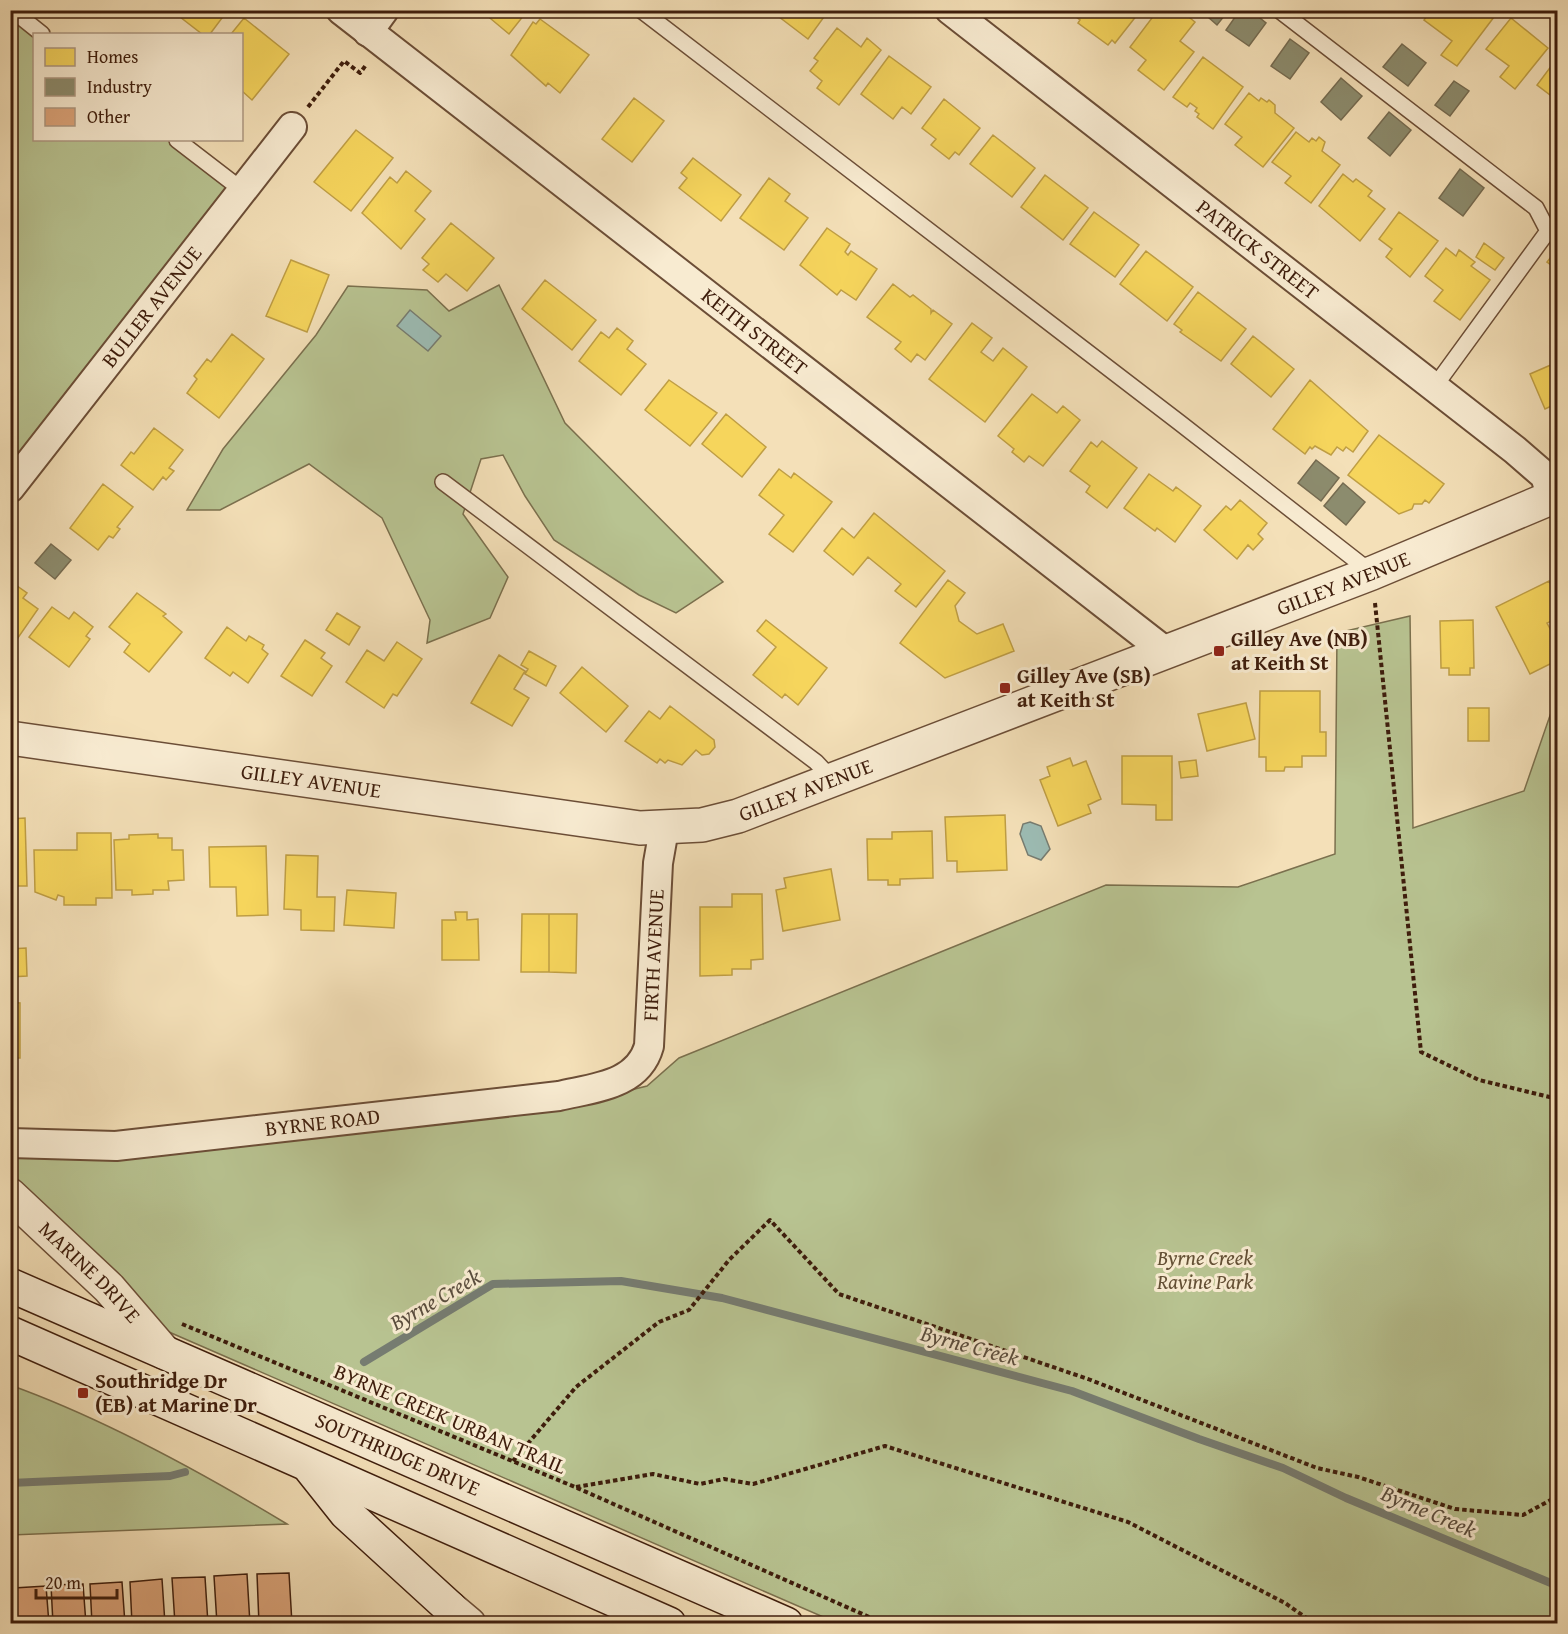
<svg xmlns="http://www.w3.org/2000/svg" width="1568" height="1634" font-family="'Gentium Book Plus',serif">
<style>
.green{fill:#b8c391;stroke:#7b704e;stroke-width:1.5}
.water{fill:#9cbcb4;stroke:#767c71;stroke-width:1.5}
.homes{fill:#f6d55c;stroke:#bf9e44;stroke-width:1.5}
.industry{fill:#8c8c6e;stroke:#756b51;stroke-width:1.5}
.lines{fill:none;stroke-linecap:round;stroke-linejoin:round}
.stream{stroke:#767c71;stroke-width:8}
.building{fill:#dca47a;stroke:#3e1d0c;stroke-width:1.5}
.service-casing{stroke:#6c4e37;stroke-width:18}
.minor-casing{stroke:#6c4e37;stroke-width:32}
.tertiary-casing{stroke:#6c4e37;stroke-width:36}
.secondary-casing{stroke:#3e1d0c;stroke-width:36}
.path{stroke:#3e1d0c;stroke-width:4;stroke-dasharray:4.5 3;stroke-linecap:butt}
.service{stroke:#f8ebd1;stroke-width:15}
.minor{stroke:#f8ebd1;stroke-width:28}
.tertiary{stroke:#f8ebd1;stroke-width:33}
.secondary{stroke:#f8ebd1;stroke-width:33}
.poi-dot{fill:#8f2418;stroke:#f8ebd1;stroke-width:2}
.labels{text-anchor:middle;stroke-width:6;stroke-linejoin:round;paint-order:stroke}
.street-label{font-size:21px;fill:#3e1d0c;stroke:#f8ebd1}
.poi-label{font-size:21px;font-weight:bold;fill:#3e1d0c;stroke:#f8ebd1;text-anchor:start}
.park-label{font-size:21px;font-style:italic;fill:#634f34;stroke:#f8ebd1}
.water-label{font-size:22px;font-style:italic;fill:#5a4d3e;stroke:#f8ebd1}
</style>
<rect width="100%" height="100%" fill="#f4e0b8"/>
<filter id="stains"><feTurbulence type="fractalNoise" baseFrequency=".00333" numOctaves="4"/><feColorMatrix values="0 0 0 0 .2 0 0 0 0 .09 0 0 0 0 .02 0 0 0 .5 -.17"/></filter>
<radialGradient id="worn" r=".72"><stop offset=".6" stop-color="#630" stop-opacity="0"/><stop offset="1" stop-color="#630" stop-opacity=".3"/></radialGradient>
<path class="green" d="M 10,11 L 34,34 L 34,140 L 177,140 L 234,183 L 11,466 Z
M 499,285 L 565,423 L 723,582 L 676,613 L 639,595 L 554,540 L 525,496 L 503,455 L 481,459 L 463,514 L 508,577 L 490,618 L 427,643 L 430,620 L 382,518 L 309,464 L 220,510 L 187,510 L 223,449 L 316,335 L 348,286 L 427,290 L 449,311 Z
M 1410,616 L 1413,828 L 1524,791 L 1555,701 L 1557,701 L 1557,1623 L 837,1623 L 169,1332 L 11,1181 L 10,1151 L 561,1107 L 647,1086 L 679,1058 L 1106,885 L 1238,887 L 1335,854 L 1337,633 Z
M 10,1385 C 105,1419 201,1472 287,1524 L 11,1535 Z"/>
<path class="water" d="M 410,310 L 441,336 L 428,351 L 397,326 Z
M 1030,822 L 1041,826 L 1050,849 L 1041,860 L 1028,855 L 1020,834 L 1023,824 Z"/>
<path class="homes" d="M 171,10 L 228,10 L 210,34 L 202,34 Z
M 488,10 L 528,10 L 509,34 L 485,14 Z
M 770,10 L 829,10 L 808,39 Z
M 1071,10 L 1141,10 L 1115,43 L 1112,40 L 1108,45 L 1078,23 L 1080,20 L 1070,12 Z
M 1158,10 L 1180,10 L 1195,22 L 1180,41 L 1194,52 L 1164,90 L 1138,70 L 1146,60 L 1130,47 Z
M 1431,10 L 1486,10 L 1494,17 L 1457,66 L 1441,55 L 1452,41 L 1424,20 Z
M 244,18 L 289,54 L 252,100 L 242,91 L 242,34 L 231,34 Z
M 1511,18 L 1548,48 L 1515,89 L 1500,77 L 1509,66 L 1486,49 Z
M 540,19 L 589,55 L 560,93 L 548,83 L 546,86 L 511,55 L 533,22 L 536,24 Z
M 837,28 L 861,47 L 867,38 L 881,50 L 839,105 L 817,88 L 822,81 L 810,71 L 818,61 L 814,58 Z
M 889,56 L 931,87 L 911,114 L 902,107 L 893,119 L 861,94 Z
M 1203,57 L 1243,87 L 1213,129 L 1197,117 L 1199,114 L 1195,111 L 1197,108 L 1190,103 L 1187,107 L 1173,97 Z
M 1558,57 L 1558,101 L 1537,85 Z
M 1249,93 L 1259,101 L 1261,98 L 1267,102 L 1269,100 L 1275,105 L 1275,113 L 1294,128 L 1263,167 L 1235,145 L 1242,137 L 1225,124 Z
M 634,98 L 664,121 L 632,162 L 602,139 Z
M 944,99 L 980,128 L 959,155 L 955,152 L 949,159 L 931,145 L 936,139 L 922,128 Z
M 356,130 L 393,158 L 351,211 L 314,182 Z
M 1296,132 L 1309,142 L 1312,138 L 1316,141 L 1319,137 L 1325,142 L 1322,151 L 1340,165 L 1311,203 L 1285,183 L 1291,176 L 1272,162 Z
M 993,135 L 1035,168 L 1012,197 L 970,164 Z
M 693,158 L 741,195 L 721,221 L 679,188 L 687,178 L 681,173 Z
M 406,171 L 431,191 L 415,211 L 425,219 L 401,249 L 362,213 L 390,177 L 397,183 Z
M 1343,174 L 1353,182 L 1356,179 L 1372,191 L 1368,196 L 1385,209 L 1360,241 L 1319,206 Z
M 1045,175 L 1088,208 L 1063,240 L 1021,207 Z
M 769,178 L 790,194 L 785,201 L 808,218 L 784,250 L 740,218 Z
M 1094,212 L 1139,245 L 1115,277 L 1070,244 Z
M 1399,212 L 1438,241 L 1410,277 L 1386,257 L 1392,249 L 1379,239 Z
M 451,223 L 494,258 L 467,291 L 446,274 L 438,282 L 423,270 L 429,264 L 422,258 Z
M 827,228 L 850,244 L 845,252 L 848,255 L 851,251 L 877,269 L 856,300 L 841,290 L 837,295 L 800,265 Z
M 1484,243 L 1504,258 L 1495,270 L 1476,257 Z
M 1446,248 L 1456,256 L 1459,250 L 1475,262 L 1471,266 L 1490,280 L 1460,320 L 1434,301 L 1443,290 L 1425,276 Z
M 1558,248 L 1558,270 L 1547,262 Z
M 1146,251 L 1193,287 L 1167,321 L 1120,284 Z
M 291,260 L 329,275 L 307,332 L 266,316 Z
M 545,280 L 596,320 L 572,350 L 522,309 Z
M 893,284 L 910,297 L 913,295 L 931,309 L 931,313 L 933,310 L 952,324 L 925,360 L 917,354 L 911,362 L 895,349 L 901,342 L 867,317 Z
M 1198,292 L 1246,329 L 1221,361 L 1180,332 L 1182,330 L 1174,324 Z
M 972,323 L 992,338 L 981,352 L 993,361 L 1003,348 L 1027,367 L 985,422 L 929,379 Z
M 617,328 L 633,341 L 627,349 L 646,364 L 621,395 L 579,361 L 601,332 L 609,338 Z
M 232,334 L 264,359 L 219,418 L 187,393 L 197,379 L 194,376 L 207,359 L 211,362 Z
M 1253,336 L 1294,369 L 1271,397 L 1231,364 Z
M 1553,364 L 1558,373 L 1558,403 L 1545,409 L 1530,374 Z
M 669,380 L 717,413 L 690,446 L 645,410 Z
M 1310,380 L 1368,431 L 1353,452 L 1346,447 L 1343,451 L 1337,447 L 1331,455 L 1315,446 L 1312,449 L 1310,447 L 1305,454 L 1273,429 Z
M 1032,394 L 1057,413 L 1063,406 L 1080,420 L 1043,466 L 1029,456 L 1024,462 L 1012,452 L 1014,449 L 998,436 Z
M 726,414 L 766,447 L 742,477 L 702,444 Z
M 154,428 L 183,450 L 169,468 L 174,471 L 166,480 L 163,477 L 153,490 L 121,465 L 131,452 L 134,454 Z
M 1379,435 L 1444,484 L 1429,503 L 1425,500 L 1422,504 L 1414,504 L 1412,509 L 1399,514 L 1348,475 Z
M 1102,441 L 1137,468 L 1107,508 L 1086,492 L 1090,486 L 1070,471 L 1091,442 L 1097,447 Z
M 779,469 L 791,478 L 794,473 L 832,502 L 793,552 L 769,534 L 784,515 L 759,495 Z
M 1149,474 L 1173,491 L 1176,487 L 1201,506 L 1175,542 L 1157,528 L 1155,531 L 1124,508 Z
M 103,484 L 133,507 L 117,527 L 120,529 L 113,538 L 109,536 L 98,550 L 70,528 Z
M 1240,500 L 1267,523 L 1258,534 L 1263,539 L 1253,550 L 1248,545 L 1237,559 L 1204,530 L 1226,506 L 1231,510 Z
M 874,513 L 945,571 L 916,607 L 895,591 L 901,584 L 868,557 L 853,575 L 824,551 L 842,528 L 854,538 Z
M 948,580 L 965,593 L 955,606 L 959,621 L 977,634 L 1003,624 L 1014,651 L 945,678 L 900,643 Z
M 10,581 L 27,593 L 23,598 L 38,609 L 13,645 L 10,643 Z
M 1549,581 L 1558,598 L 1558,618 L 1547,623 L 1558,643 L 1558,660 L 1530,674 L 1496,607 Z
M 137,593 L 166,614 L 163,616 L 182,632 L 149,672 L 124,652 L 130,644 L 109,627 Z
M 52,607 L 69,619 L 74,612 L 93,627 L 86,636 L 90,639 L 69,667 L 29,637 Z
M 337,613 L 360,627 L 349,645 L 326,630 Z
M 766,620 L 827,668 L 798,705 L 785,694 L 782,698 L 753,675 L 776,647 L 757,631 Z
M 1473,620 L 1474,668 L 1470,668 L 1470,675 L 1449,675 L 1449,668 L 1441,668 L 1440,621 Z
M 227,627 L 246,641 L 249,636 L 264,645 L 262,649 L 268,654 L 248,683 L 233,672 L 230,676 L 205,658 Z
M 305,640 L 325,653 L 321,658 L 332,666 L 312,696 L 281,676 Z
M 397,642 L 422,659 L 397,696 L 393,694 L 384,708 L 346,682 L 367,650 L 384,661 Z
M 529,651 L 556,666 L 546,686 L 525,674 L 528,669 L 521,665 Z
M 499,655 L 525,671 L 514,689 L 529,698 L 512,726 L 471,703 Z
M 582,667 L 628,706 L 606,732 L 560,693 Z
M 1260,691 L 1320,691 L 1320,732 L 1326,732 L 1326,756 L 1302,756 L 1302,767 L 1285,767 L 1284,771 L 1266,771 L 1266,757 L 1259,757 Z
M 1246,703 L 1255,739 L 1207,751 L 1198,714 Z
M 670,706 L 714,740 L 715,747 L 709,754 L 702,755 L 696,750 L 682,765 L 668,760 L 665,763 L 660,759 L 657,763 L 625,741 L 649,711 L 660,719 Z
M 1468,708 L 1489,708 L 1489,741 L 1468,741 Z
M 1122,756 L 1172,756 L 1172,820 L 1156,820 L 1156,805 L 1122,804 Z
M 1070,758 L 1073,766 L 1086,761 L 1101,799 L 1088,805 L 1091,813 L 1058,826 L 1040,780 L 1050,776 L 1047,767 Z
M 1196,760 L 1198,776 L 1181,778 L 1179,762 Z
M 1005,815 L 1007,870 L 957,872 L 957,861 L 947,861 L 945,817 Z
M 25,818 L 27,886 L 10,886 L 10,819 Z
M 932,831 L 933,878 L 900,879 L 900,885 L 888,885 L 888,880 L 868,880 L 867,839 L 892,839 L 892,832 Z
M 77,833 L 111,833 L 112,898 L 96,898 L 96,905 L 64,905 L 64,897 L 58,895 L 56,900 L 35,892 L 34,850 L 77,850 Z
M 158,834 L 158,838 L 172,838 L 172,850 L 183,850 L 184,880 L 168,881 L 169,890 L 153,890 L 153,894 L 132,895 L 132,890 L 116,890 L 114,840 L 129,839 L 129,835 Z
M 266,846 L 268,915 L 237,916 L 236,887 L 210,887 L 209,847 Z
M 286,855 L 318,856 L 317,897 L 335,897 L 334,931 L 301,930 L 301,910 L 284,909 Z
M 831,869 L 840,920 L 783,931 L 776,890 L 786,888 L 784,878 Z
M 347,890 L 396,893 L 394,928 L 344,925 Z
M 732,894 L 762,894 L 763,959 L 751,960 L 751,969 L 732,969 L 732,975 L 700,976 L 700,907 L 732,907 Z
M 455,912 L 467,912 L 467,920 L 478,919 L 479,960 L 442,960 L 442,920 L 456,920 Z
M 522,914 L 549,914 L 549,972 L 521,972 Z
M 549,914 L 577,914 L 576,973 L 549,972 Z
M 26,948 L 27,976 L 10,977 L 10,949 Z
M 10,1002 L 20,1003 L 20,1058 L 10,1058 Z"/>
<path class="industry" d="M 1200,10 L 1229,10 L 1217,25 Z
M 1240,10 L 1250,10 L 1266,23 L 1249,46 L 1226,30 Z
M 1290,39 L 1309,53 L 1290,79 L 1271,66 Z
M 1402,44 L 1426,63 L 1408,86 L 1383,67 Z
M 1341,78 L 1362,96 L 1341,120 L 1321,102 Z
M 1454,81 L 1469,91 L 1450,116 L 1435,105 Z
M 1389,112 L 1411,130 L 1390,156 L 1368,138 Z
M 1460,169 L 1484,188 L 1463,216 L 1439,198 Z
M 1316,460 L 1339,478 L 1321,501 L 1298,483 Z
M 1343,483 L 1365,502 L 1346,525 L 1324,506 Z
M 51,544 L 71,560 L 55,579 L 35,563 Z"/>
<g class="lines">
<path class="stream" d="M 364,1362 L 493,1284 L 621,1281 L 722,1298 L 1072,1391 L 1199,1439 L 1283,1468 L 1346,1498 L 1558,1586
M 10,1483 L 170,1476 L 185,1472"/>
</g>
<path class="building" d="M 289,1573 L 292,1624 L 259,1624 L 257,1574 Z
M 247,1574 L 250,1624 L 217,1624 L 214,1576 Z
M 205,1577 L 208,1624 L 175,1624 L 172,1578 Z
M 162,1579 L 165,1624 L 132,1624 L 130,1582 Z
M 122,1582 L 125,1624 L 92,1624 L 90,1584 Z
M 83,1584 L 86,1624 L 53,1624 L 51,1585 Z
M 46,1586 L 49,1624 L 16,1624 L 14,1588 Z"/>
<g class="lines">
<defs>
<path id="service" d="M 12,10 L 42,34
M 641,10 L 1180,423 L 1372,573
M 1279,10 L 1536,208 L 1548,231 L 1435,386
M 177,140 L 242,190
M 443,482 L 816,762 L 834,781"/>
<g id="minor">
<path id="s1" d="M 341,10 L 1166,652"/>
<path id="s2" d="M 950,10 L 1515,450 L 1545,476 L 1552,498"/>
<path d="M 368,32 L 384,10"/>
<path id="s3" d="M 10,488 L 292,127"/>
<path id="s4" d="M 10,1143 L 116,1146 L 559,1096 C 592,1088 638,1086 649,1046 L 658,863 L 664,829"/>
</g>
<g id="tertiary">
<path id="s5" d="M 10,738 L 640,828 L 702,825 L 738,816 L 1372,573 L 1558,495"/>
<path id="s6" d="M 10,1195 L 109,1288 L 164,1352"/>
<path d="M 450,1608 L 469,1624"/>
</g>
<g id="secondary">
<path id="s7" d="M 10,1285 L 786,1624"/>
<path d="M 10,1333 L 669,1624"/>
<path d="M 311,1469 L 346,1513 L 450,1608"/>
</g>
</defs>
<use href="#service" class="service-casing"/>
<use href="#minor" class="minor-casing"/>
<use href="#tertiary" class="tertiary-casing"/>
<use href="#secondary" class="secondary-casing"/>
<path class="path" d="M 308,107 L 344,61 L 360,73 L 366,65
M 1375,603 L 1421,1052 L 1479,1080 L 1558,1099
M 182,1324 L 575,1487 L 885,1624
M 513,1461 L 576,1387 L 659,1322 L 689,1310 L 729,1260 L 770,1220 L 839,1294 L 1088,1379 L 1317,1468 L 1358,1477 L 1455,1509 L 1523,1515 L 1558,1496
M 576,1487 L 653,1474 L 700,1484 L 724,1479 L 753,1484 L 885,1446 L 1128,1522 L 1285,1603 L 1315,1624"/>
<use href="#service" class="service"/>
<use href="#minor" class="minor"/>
<use href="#tertiary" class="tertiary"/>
<use href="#secondary" class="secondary"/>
</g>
<g class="poi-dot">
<rect x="1213" y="645" width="12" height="12" rx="3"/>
<rect x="999" y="682" width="12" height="12" rx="3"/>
<rect x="77" y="1387" width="12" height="12" rx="3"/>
</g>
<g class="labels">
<g class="street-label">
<text dy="7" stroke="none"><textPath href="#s2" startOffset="390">PATRICK STREET</textPath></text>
<text dy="7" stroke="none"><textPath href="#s3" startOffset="230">BULLER AVENUE</textPath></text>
<text dy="7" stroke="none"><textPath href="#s1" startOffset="524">KEITH STREET</textPath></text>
<text dy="7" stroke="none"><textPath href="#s5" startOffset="1384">GILLEY AVENUE</textPath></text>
<text dy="7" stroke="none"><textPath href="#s5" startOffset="304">GILLEY AVENUE</textPath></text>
<text dy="7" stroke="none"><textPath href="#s5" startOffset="808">GILLEY AVENUE</textPath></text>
<text dy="7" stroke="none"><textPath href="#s4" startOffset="752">FIRTH AVENUE</textPath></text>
<text dy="7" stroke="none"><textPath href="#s4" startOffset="314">BYRNE ROAD</textPath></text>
<text dy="7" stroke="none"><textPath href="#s6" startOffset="111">MARINE DRIVE</textPath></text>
<text transform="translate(450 1419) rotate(23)" y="7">BYRNE CREEK URBAN TRAIL</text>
<text dy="7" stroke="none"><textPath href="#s7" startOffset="423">SOUTHRIDGE DRIVE</textPath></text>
</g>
<g class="poi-label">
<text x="1231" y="646">Gilley Ave (NB)<tspan x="1231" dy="24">at Keith St</tspan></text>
<text x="1017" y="683">Gilley Ave (SB)<tspan x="1017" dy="24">at Keith St</tspan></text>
<text x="95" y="1388">Southridge Dr<tspan x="95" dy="24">(EB) at Marine Dr</tspan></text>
</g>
<g class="park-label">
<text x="1205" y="1265">Byrne Creek<tspan x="1205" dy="24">Ravine Park</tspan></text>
</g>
<g class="water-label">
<text transform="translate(435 1299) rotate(-30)" y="8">Byrne Creek</text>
<text transform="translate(970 1345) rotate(15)" y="8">Byrne Creek</text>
<text transform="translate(1429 1511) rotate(23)" y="8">Byrne Creek</text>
</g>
</g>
<rect width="1568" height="1634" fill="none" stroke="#f4e0b8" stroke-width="36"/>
<rect x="12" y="12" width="1544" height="1610" fill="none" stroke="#3e1d0c" stroke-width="3"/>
<rect x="18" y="18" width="1532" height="1598" fill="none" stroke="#3e1d0c" stroke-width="1.5"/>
<rect x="33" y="33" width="210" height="108" fill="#f8ebd1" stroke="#ae9982" stroke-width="1.5"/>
<rect x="45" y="48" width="30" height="18" fill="#f6d55c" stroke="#ae9982" stroke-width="1.5"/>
<text x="87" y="63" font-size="18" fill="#3e1d0c">Homes</text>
<rect x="45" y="78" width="30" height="18" fill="#8c8c6e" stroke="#ae9982" stroke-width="1.5"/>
<text x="87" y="93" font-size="18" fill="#3e1d0c">Industry</text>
<rect x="45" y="108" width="30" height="18" fill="#dca47a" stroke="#ae9982" stroke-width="1.5"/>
<text x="87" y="123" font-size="18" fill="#3e1d0c">Other</text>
<path d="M36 1589v9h81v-9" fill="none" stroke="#3e1d0c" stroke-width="3"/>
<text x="45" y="1589" font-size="18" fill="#3e1d0c" stroke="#f8ebd1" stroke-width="4.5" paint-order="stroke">20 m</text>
<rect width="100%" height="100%" filter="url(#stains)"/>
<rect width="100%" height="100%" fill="url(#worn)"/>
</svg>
